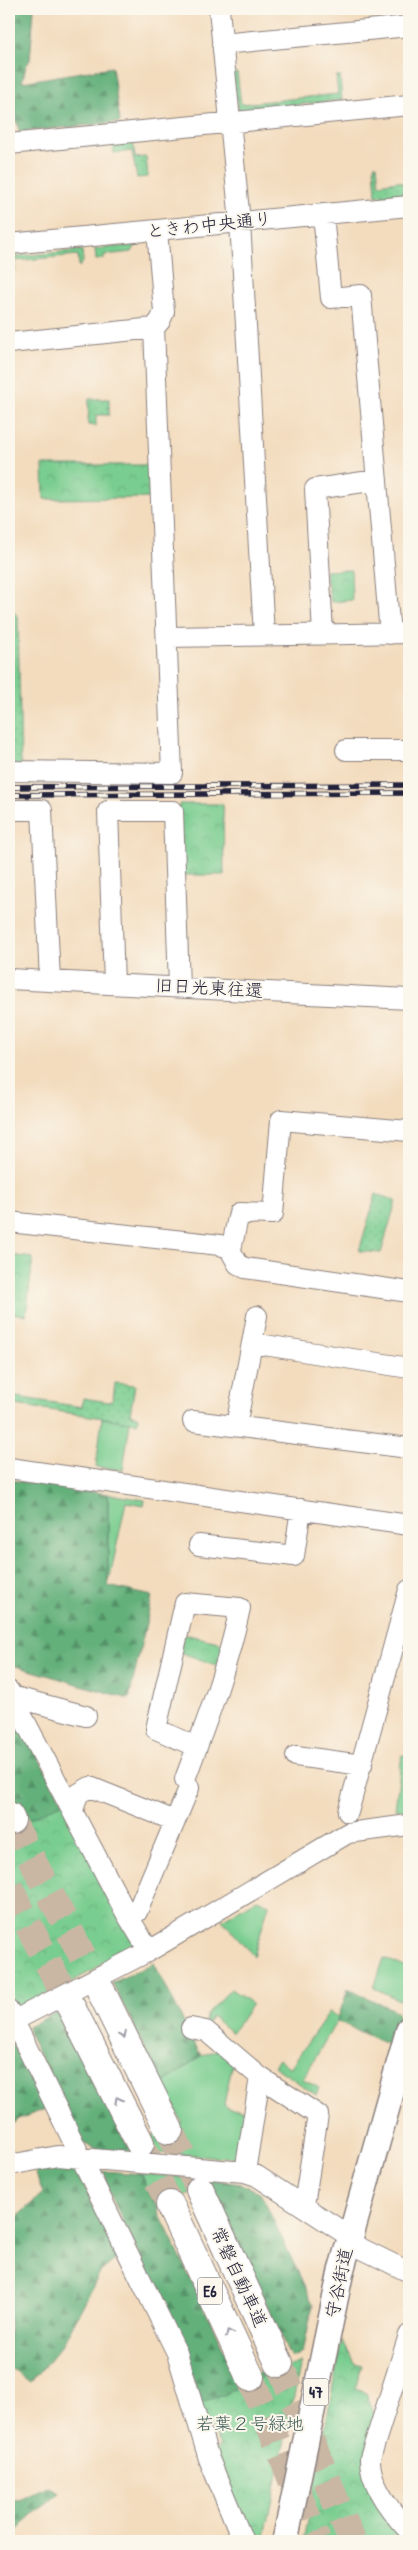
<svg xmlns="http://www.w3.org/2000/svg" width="418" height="2550" font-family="'Patrick Hand','Klee One',sans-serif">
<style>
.grass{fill:#7acd90;stroke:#4e7866}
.forest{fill:url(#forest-firs);stroke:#42695a}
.park{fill:url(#park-crowns);stroke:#4e7866}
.garden{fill:url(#garden-dots);stroke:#4e7866}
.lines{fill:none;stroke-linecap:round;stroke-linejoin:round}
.highway-tunnel{stroke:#c9b7a4;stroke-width:28;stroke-dasharray:28 14;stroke-linecap:butt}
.minor-casing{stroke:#8a7f7c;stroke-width:22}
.major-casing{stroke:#8a7f7c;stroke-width:28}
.highway-casing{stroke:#8a7f7c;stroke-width:30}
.minor{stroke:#fff;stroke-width:20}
.major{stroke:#fff;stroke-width:25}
.highway{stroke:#fff;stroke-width:28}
.rail-casing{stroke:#22223b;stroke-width:5.5}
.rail{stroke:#fbf7ec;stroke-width:4;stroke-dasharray:11;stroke-linecap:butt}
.oneway{stroke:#9c9ca7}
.labels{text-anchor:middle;stroke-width:4;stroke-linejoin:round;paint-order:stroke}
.shield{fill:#fbf7ec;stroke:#636270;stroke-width:1}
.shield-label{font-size:16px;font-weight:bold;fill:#22223b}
.street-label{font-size:18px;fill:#22223b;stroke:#fbf7ec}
.park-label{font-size:18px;fill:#415e59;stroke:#fbf7ec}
</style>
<defs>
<pattern id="forest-firs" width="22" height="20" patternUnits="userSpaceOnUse" patternTransform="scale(1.25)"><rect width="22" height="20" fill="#63b07a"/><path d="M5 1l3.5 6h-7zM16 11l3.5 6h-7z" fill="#518f65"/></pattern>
<pattern id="park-crowns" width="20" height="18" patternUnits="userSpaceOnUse" patternTransform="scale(1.25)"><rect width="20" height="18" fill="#7acd90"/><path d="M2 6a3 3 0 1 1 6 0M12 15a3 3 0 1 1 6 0" fill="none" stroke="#69b07d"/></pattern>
<pattern id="garden-dots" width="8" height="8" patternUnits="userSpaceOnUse" patternTransform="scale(1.25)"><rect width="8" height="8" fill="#7acd90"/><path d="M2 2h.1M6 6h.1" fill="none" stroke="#69b07d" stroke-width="1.8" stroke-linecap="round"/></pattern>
</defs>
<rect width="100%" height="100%" fill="#fbf7ec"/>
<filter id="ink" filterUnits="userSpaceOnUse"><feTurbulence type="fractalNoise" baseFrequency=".02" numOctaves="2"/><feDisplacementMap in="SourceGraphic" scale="10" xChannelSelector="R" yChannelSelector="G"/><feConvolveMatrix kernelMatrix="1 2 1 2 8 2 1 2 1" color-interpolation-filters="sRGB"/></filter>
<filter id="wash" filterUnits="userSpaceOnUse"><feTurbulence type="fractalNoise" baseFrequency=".0096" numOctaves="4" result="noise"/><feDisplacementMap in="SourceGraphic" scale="20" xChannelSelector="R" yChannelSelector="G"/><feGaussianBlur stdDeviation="1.12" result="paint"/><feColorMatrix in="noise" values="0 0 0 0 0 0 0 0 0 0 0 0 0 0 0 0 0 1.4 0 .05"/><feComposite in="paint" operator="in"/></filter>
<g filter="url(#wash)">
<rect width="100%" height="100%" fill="#f3dcbe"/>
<path class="grass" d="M 9,67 L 18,122 L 9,123 Z
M 136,245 L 132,252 L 104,255 L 104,259 L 96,260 L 95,249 Z
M 82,250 L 83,262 L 79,267 L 78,255 L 14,261 L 15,271 L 11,268 L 10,257 Z
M 102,1418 L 130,1422 L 123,1470 L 96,1467 Z
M 108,1494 L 145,1500 L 144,1505 L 126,1502 L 108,1586 Z
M 402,1755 L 409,1756 L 409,1810 L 395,1809 Z
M 257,1899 L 269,1904 L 254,1956 L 222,1920 Z
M 384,1958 L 409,1969 L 409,1981 L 404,1997 L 399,2000 L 374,1988 Z
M 231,1989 L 252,2004 L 232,2033 L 214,2018 L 211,2017 L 206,2026 L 204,2025 L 207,2014 Z
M 329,2012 L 339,2017 L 303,2079 L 319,2088 L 316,2095 L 274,2066 L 279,2059 L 290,2068 Z
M 218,2049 L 233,2061 L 224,2104 L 227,2108 L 249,2112 L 242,2158 L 121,2151 L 182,2122 L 163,2084 L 201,2056 Z
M 141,2174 L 209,2179 L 211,2184 L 159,2209 Z"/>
<path class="forest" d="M 9,9 L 34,9 L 30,60 L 26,66 L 22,82 L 112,67 L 120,122 L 19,132 L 9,67 Z
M 9,1480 L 108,1494 L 108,1586 L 152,1596 L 129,1699 L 9,1664 Z
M 9,1704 L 63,1802 L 9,1830 L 21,1814 L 9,1791 Z
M 154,1963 L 201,2056 L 163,2084 L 112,1983 Z
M 348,1989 L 396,2011 L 399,2017 L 391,2046 L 337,2021 Z
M 60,2010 L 129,2148 C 113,2154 95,2150 81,2142 L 28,2032 L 28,2027 Z
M 9,2038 L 46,2109 L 18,2119 L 9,2127 Z
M 59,2161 L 74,2166 L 118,2253 L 116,2259 L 101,2271 L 63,2344 L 30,2383 L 9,2367 L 9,2224 L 43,2193 L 33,2166 Z
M 104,2171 L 141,2174 L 239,2382 L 281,2363 L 284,2369 L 200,2404 L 186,2353 L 102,2177 Z
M 209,2179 L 241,2184 L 260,2192 L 313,2304 L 303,2352 L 291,2358 Z
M 48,2487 L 59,2492 L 15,2532 L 9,2532 L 9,2495 L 11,2499 L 19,2500 Z"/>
<path class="park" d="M 43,465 L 155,465 L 152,498 L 44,499 Z
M 351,570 L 352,600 L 331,602 L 325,571 Z
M 179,804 L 223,804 L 224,875 L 181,875 Z
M 9,1255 L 33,1258 L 26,1315 L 9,1313 Z
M 184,1634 L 227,1644 L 219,1666 L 179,1652 Z
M 63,1802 L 135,1940 L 131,1951 L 22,2007 L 17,2006 L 9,1997 L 9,1830 Z
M 342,2340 L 354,2363 L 362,2365 L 355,2389 L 366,2393 L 376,2418 L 365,2457 L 409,2541 L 303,2541 Z
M 301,2362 L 264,2541 L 259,2541 L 252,2525 L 247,2526 L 214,2452 L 220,2447 L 211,2426 L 204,2424 L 200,2404 Z"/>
<path class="garden" d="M 237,73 L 241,104 L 338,94 L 336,76 L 340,76 L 342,100 L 239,111 L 232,74 Z
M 133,138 L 135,158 L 146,157 L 148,177 L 137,178 L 132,151 L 114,153 L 113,140 Z
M 374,165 L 377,165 L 379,184 L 398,181 L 404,184 L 405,193 L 376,196 Z
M 89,399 L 109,399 L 109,415 L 96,415 L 96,426 L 88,425 Z
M 9,608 L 18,616 L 21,767 L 13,764 L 9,757 Z
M 376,1194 L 396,1201 L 381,1253 L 359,1251 Z
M 115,1383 L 135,1385 L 130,1414 L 138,1417 L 137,1423 L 9,1404 L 9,1396 L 82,1407 L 83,1398 L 109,1402 L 113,1399 Z"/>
</g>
<g filter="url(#ink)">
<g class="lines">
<path class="highway-tunnel" d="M 11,1820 L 101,1991
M 9,1888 L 71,2007
M 169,2130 L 200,2190
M 140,2143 L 170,2205
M 279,2363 L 352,2541
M 250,2377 L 317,2541"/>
<defs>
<path id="minor" d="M 219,9 L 240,222 L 264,635
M 222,44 L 409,26
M 9,144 L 409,105
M 323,214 L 331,298 L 361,295 L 390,634
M 9,244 L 409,206
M 9,343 L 154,328 L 160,321 L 164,312 L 157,230
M 323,634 L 315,489 L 377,480
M 167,637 L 409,633
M 346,750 L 409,750
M 9,771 L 172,773 L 154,328
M 9,810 L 42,810 L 50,981
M 9,979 L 409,999
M 114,984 L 108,811 L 173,811 L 179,987
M 409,1131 L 281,1120 L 273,1214 L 239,1213 L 232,1245 L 229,1248 L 238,1264 L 245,1268 L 409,1292
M 9,1222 L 220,1245 L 229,1248
M 252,1343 L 257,1316
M 193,1421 L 409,1448
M 236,1426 L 252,1343 L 409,1368
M 9,1468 L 409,1525
M 199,1545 L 294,1556 L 301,1509
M 9,1691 L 126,1913 L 149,1951
M 11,1696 L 86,1716
M 296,1756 L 362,1765
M 73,1811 L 78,1794 L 90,1787 L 175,1821
M 348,1812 L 409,1590
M 129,1918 L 137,1912 L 189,1788 L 185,1779 C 206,1723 228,1666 240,1608 L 185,1603 L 156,1729 L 197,1747
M 9,2011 L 177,2353 L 209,2459 L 243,2541
M 13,2021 L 149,1951 L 348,1833 L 409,1825
M 191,2028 L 206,2031 L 260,2077 L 318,2115 L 304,2205
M 9,2165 L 58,2156 L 245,2172 L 257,2176 L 349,2236
M 245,2172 L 260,2077
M 348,2242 L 409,2272
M 409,2335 L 370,2458 C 369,2484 392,2513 409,2531"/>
<path id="major" d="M 285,2541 L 341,2271 L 409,2029"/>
<path id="highway" d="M 9,1816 L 11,1820
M 101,1991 L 169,2130
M 71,2007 L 140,2143
M 200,2190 L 279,2363
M 170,2205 L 250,2377"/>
</defs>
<use href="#minor" class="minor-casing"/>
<use href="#major" class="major-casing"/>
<use href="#highway" class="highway-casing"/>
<use href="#minor" class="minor"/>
<use href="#major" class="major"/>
<use href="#highway" class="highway"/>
<defs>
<path id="rail" d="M 9,787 L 409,785
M 9,795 L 409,793"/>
</defs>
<use href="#rail" class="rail-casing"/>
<use href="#rail" class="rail"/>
</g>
<defs><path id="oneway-chevron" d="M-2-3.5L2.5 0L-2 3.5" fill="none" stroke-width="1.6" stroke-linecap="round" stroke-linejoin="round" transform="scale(1.25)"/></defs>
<g class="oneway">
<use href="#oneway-chevron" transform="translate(123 2035) rotate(64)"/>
<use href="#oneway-chevron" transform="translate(118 2100) rotate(-117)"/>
<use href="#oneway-chevron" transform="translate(229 2333) rotate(-115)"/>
</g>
</g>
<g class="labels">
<g class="shield">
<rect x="197.5" y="2277.5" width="25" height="27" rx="4"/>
<rect x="303.5" y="2378.5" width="25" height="27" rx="4"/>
</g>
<g class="shield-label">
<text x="210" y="2297">E6</text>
<text x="316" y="2398">47</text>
</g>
<g class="street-label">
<text transform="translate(209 225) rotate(-6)" y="6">ときわ中央通り</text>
<text transform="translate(209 988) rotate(3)" y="6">旧日光東往還</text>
<text transform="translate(239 2277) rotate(65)" y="6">常磐自動車道</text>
<text transform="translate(339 2283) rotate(-78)" y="6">守谷街道</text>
</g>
<g class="park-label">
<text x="250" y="2430">若葉２号緑地</text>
</g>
</g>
<rect width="418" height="2550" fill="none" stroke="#fbf7ec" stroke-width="30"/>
</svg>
